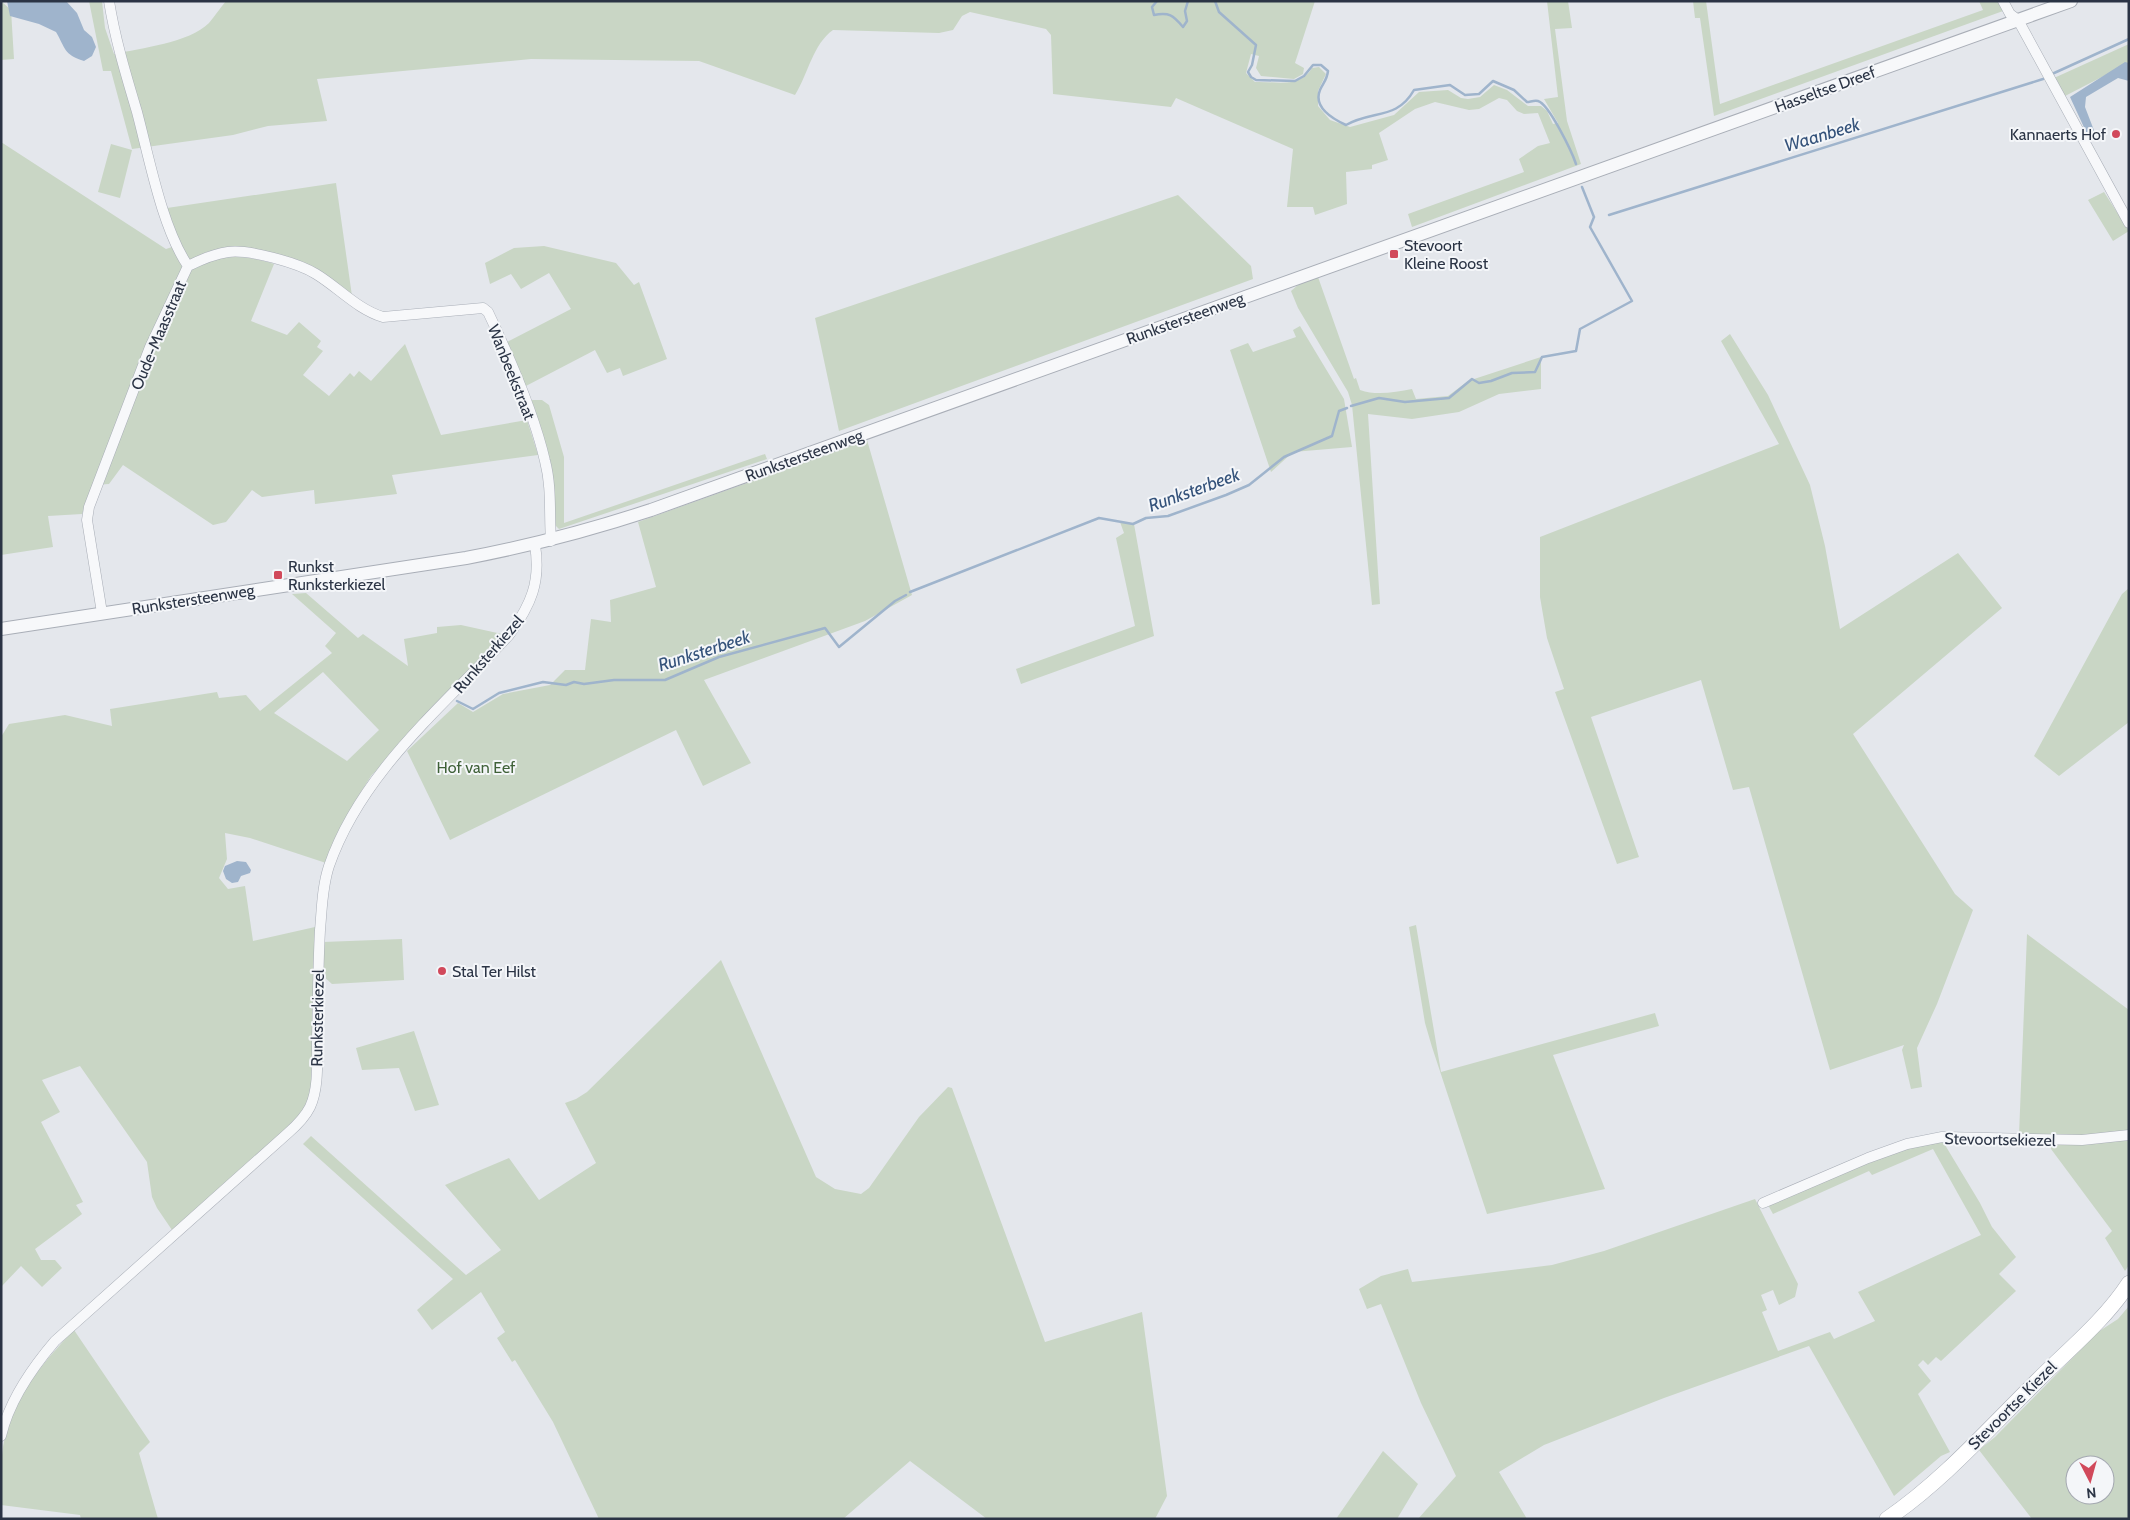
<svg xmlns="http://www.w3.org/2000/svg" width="2130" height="1520" font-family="Cabin,sans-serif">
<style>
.green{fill:#c9d6c5;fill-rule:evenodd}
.water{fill:#9fb4cc}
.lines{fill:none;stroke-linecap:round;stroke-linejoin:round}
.stream{stroke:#9fb4cc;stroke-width:2.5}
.minor-casing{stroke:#a9aeb7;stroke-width:11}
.tertiary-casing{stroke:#a9aeb7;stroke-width:14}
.secondary-casing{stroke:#a9aeb7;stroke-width:16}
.minor{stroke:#f7f8fa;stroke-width:10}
.tertiary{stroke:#f7f8fa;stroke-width:12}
.secondary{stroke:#fff;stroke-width:15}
.poi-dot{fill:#d1495b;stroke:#f4f6f9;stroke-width:2}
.labels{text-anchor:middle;stroke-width:4;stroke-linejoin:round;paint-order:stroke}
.street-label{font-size:16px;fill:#2b3445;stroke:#f4f6f9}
.poi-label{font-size:16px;fill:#2b3445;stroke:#f4f6f9;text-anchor:start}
.park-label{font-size:16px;fill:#3f6138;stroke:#f4f6f9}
.water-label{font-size:18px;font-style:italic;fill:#34527a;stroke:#f4f6f9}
</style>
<rect width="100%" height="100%" fill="#e4e7ec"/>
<path class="green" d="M 1,1 L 11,10 L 14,59 L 1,60 Z
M 89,1 L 102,1 L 105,28 L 114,54 C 141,48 189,43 209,23 C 215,16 220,8 226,1 L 1315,1 L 1295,63 L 1304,68 L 1303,74 L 1294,79 L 1261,76 L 1256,68 L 1259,56 L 1251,54 L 1246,73 L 1255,82 C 1275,81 1300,89 1312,68 L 1319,67 L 1326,74 L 1318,91 L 1318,106 L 1330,120 L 1350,127 L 1394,115 L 1419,92 L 1448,90 L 1461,98 L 1468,99 L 1480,97 L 1494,85 L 1507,90 L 1528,106 L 1541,106 L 1547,111 L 1553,124 L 1558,123 L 1544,99 L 1558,97 L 1547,1 L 1568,1 L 1572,28 L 1555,29 L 1567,121 L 1581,164 L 1412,227 L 1408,214 L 1524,172 L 1519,159 L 1538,146 L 1550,143 L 1538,113 L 1524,114 L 1517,111 L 1507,100 L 1499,98 L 1479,109 L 1469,110 L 1435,102 L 1415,109 L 1379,133 L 1388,160 L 1372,165 L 1372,169 L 1346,172 L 1347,204 L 1315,215 L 1313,207 L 1287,207 L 1293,149 L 1176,98 L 1171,107 L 1053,94 L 1051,35 L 1046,29 L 970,12 L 962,16 L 953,30 L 939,33 L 833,30 C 813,44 808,74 795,95 L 699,61 L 531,59 L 317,79 L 327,121 L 268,126 L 233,135 L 132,149 L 111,71 L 103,71 Z
M 1693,1 L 1706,1 L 1720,104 L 1983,10 L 1979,1 L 1999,1 L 2003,11 L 1714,116 L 1700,18 L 1695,18 Z
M 2129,44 L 2129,63 L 2065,96 L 2054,78 Z
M 1,142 L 166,249 L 172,247 L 167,208 L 336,183 L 352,296 L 320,271 L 222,248 L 207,252 L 181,265 L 187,269 C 220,255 240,253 274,264 L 251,321 L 287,335 L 299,322 L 321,341 L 317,347 L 323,351 L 303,375 L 329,396 L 350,373 L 354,377 L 359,371 L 371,381 L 405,344 L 441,435 L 527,420 L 538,455 L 392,475 L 397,494 L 315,504 L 314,490 L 262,497 L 252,490 L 226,522 L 213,525 L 123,465 L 109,484 L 93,485 L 82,514 L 48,516 L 53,547 L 1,555 Z
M 111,144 L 132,150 L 120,198 L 98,192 Z
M 2104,192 L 2129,231 L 2113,241 L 2088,200 Z
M 1178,195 L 1251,266 L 1253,279 L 839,431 L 815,318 Z
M 544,246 L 616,263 L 634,285 L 639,282 L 667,359 L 623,376 L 620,368 L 607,373 L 595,350 L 524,387 L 507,342 L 571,309 L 549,273 L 521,289 L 511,274 L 490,284 L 485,263 L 514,248 Z
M 1318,277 L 1354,379 L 1356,378 L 1360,390 C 1377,396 1395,392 1412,389 L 1416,399 L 1448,396 L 1468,381 L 1541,357 L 1541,389 L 1499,394 L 1459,412 L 1412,419 L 1368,414 L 1380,604 L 1372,605 L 1352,405 L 1348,392 L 1298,308 L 1291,291 L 1299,284 Z
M 1300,326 L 1344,399 L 1352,447 L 1293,452 L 1271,472 L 1230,350 L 1248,343 L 1253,352 L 1296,337 L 1293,330 Z
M 1730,334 L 1768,395 L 1810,485 L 1825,546 L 1840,629 L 1958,553 L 2002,608 L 1853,734 L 1955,894 L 1973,910 L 1937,1004 L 1917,1048 L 1922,1087 L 1911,1089 L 1902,1050 L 1904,1045 L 1830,1070 L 1749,787 L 1733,790 L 1701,680 L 1591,717 L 1639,857 L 1617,864 L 1555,692 L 1564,689 L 1547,638 L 1540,597 L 1540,537 L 1779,444 L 1721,341 Z
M 532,400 L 542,400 L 549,405 L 564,457 L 564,523 L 765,454 L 767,459 L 559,529 L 554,524 L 530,407 Z
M 867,440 L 912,595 L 865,621 L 704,680 L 751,763 L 703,786 L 676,730 L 450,840 L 407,751 L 458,703 L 473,712 L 503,694 L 550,685 L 565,670 L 585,670 L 591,619 L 611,622 L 610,600 L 656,587 L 638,522 Z
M 1120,522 L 1134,524 L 1154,636 L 1021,684 L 1016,669 L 1135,626 L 1116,538 L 1124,533 Z
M 2129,588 L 2129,722 L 2059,776 L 2034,756 L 2122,594 Z
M 306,593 L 358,638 L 363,634 L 408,666 L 404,639 L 437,633 L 437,627 L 461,625 L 502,634 L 371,776 L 359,795 L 326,863 L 250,838 L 225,833 L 227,859 L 219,878 L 228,889 L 245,886 L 253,941 L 315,927 L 311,1093 L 301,1114 L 288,1129 L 172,1230 L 157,1208 L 152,1197 L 147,1162 L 80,1066 L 42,1080 L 60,1112 L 41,1122 L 83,1202 L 76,1205 L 82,1214 L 35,1249 L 41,1260 L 55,1260 L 62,1268 L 42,1287 L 21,1266 L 1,1287 L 1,737 L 9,724 L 65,715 L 112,726 L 110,709 L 217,692 L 219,698 L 246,695 L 260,711 L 332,653 L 325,646 L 336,633 L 292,594 ZM 323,672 L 379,730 L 347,761 L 274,713 Z
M 1416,925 L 1441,1072 L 1655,1013 L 1659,1026 L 1553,1055 L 1605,1189 L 1487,1214 L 1432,1047 L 1425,1023 L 1409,927 Z
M 2027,934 L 2129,1010 L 2129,1131 L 2089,1136 L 2019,1135 Z
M 402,939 L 404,980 L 332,984 L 322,975 L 323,942 Z
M 721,960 L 816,1177 L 835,1189 L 861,1194 L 869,1188 L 919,1117 L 948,1087 L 952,1088 L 1045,1342 L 1142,1312 L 1167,1496 L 1155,1519 L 987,1519 L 910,1461 L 843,1519 L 599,1519 L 553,1422 L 515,1360 L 512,1362 L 497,1338 L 505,1332 L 481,1292 L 432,1330 L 417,1310 L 453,1279 L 303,1144 L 311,1136 L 466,1275 L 501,1250 L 445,1185 L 509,1158 L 539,1200 L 596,1163 L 565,1103 L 576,1099 L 587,1092 Z
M 414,1031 L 439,1105 L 415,1111 L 399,1068 L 362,1070 L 356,1048 Z
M 2129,1139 L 2129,1265 L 2125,1271 L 2105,1238 L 2112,1231 L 2051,1149 L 2050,1143 Z
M 1942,1140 L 1980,1203 L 1992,1227 L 2016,1257 L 1999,1274 L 2016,1291 L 1941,1361 L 1936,1357 L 1928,1365 L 1923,1360 L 1918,1365 L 1931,1381 L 1918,1394 L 1950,1452 L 1941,1456 L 1894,1496 L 1809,1346 L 1664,1398 L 1544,1445 L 1499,1472 L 1527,1519 L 1418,1519 L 1456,1476 L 1421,1403 L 1381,1304 L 1367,1309 L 1359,1289 L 1381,1276 L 1408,1269 L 1412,1282 L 1552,1265 L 1604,1251 L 1755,1199 L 1798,1284 L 1795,1297 L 1779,1305 L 1773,1290 L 1761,1295 L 1767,1310 L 1762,1312 L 1778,1351 L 1830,1332 L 1834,1339 L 1875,1321 L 1858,1292 L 1981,1235 L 1933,1149 L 1872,1175 L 1869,1171 L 1773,1214 L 1768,1205 L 1896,1151 Z
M 2129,1306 L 2129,1519 L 2032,1519 L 1979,1450 L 1995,1437 L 2098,1332 L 2118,1319 ZM 2075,1465 L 2105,1465 L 2105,1495 L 2075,1495 Z
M 74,1330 L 150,1442 L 139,1453 L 158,1519 L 81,1519 L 80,1515 L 1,1505 C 1,1488 0,1471 2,1455 C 7,1405 41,1364 74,1330 Z
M 1383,1451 L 1418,1484 L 1397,1519 L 1336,1519 Z"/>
<path class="water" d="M 7,1 L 66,1 L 77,13 L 84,30 L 92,37 L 96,47 L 92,56 L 84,61 C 63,54 66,49 56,32 L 39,24 L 10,16 Z
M 2125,62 L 2129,63 L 2129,81 L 2118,78 L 2086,97 L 2085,107 L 2095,133 L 2088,136 L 2070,97 Z
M 237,861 L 246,862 L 251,870 L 250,873 L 241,876 L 238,882 L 232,883 L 226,879 L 223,871 L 225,866 Z"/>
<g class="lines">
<path class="stream" d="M 1157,1 L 1152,7 L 1154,15 C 1169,12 1173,15 1183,27 L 1187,21 L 1185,11 L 1188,1
M 1215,1 L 1219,12 L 1256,45 L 1252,65 L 1248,72 L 1251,77 L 1256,80 L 1295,81 L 1304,76 L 1313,65 L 1321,65 L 1328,71 C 1327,80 1323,83 1320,90 C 1313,107 1333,119 1346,125 C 1373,110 1397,120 1414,90 L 1450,85 L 1465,95 L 1479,94 L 1493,81 L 1514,90 L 1527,102 C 1530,102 1534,100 1538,101 C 1549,104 1572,152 1576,164
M 2052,74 L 2129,39
M 1582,187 L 1594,217
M 1609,215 L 2043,79
M 1351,406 L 1379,398 L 1405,402 L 1449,398 L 1472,379 L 1479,383 L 1491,381 L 1512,373 L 1535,372 L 1542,357 L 1576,351 L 1580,329 L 1632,301 L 1590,227 L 1594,217
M 910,592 L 1099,518 L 1133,524 L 1146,518 L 1168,516 L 1226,495 L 1249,485 L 1284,457 L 1332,436 L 1339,411 L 1347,408
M 457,701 L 473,709 L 499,693 L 543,682 L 566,685 L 574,682 L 584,684 L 614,680 L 665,680 L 719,657 L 825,628 L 839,647 L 895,601 L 906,595"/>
<defs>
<path id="minor" d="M 109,1 C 115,39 126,75 137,112 C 149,157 162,228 188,266
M 2003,1 L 2010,14 L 2018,20 L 2129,223
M 188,266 C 200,260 214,254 228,252 C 249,249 298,263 316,274 C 339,288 357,309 383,317 L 483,308 L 488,312 C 509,356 534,414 545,461 C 552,488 549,514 551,541
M 102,613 L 87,520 L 89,507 L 150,347 L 188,266
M 1763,1203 L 1868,1158 L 1907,1144 L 1942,1137 L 2082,1140 L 2129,1135
M 1,1436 C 9,1401 32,1368 55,1341 L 288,1133 C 296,1126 305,1117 310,1107 C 319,1088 317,1061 317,1040 C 318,1003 318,967 320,930 C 322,909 322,887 329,866 C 362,771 443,707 509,635 C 531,605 541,582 535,545"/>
<path id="tertiary" d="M 1,629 L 466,558 C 530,546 590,530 651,510 L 2071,1"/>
<path id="secondary" d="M 1887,1519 C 1943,1481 1990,1427 2038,1380 C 2069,1349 2105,1320 2129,1283"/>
</defs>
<use href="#minor" class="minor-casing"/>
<use href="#tertiary" class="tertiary-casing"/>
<use href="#secondary" class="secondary-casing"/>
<use href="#minor" class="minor"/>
<use href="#tertiary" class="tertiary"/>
<use href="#secondary" class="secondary"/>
</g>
<g class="poi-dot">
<circle cx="2116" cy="134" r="5"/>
<rect x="1389" y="249" width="10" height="10" rx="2.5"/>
<rect x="273" y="570" width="10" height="10" rx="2.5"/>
<circle cx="442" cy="971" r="5"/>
</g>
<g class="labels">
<g class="street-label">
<text transform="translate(1825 89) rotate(-20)" y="6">Hasseltse Dreef</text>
<text transform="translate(1185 318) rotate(-20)" y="6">Runkstersteenweg</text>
<text transform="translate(158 335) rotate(-67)" y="6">Oude-Maasstraat</text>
<text transform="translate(512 372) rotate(68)" y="6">Wanbeekstraat</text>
<text transform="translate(804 455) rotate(-20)" y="6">Runkstersteenweg</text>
<text transform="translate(193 599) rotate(-9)" y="6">Runkstersteenweg</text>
<text transform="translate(488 654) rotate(-49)" y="6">Runksterkiezel</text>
<text transform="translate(317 1018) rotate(-89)" y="6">Runksterkiezel</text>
<text transform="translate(2000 1139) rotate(1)" y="6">Stevoortsekiezel</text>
<text transform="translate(2012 1405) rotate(-45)" y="6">Stevoortse Kiezel</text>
</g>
<g class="poi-label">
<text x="2106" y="140" text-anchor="end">Kannaerts Hof</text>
<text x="1404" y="251">Stevoort<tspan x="1404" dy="18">Kleine Roost</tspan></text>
<text x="288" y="572">Runkst<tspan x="288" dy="18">Runksterkiezel</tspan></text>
<text x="452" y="977">Stal Ter Hilst</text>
</g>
<g class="park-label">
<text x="476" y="773">Hof van Eef</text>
</g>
<g class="water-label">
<text transform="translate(1822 135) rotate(-17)" y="6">Waanbeek</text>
<text transform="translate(1194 490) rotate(-20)" y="6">Runksterbeek</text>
<text transform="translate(704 651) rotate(-18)" y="6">Runksterbeek</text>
</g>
</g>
<rect width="2130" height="1520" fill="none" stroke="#2b3445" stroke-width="5"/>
<g transform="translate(2090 1480) rotate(174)"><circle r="24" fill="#f4f6f9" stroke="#a4a8b1"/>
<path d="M0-4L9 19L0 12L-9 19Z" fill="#d1495b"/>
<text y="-8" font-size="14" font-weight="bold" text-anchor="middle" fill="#2b3445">N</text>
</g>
</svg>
